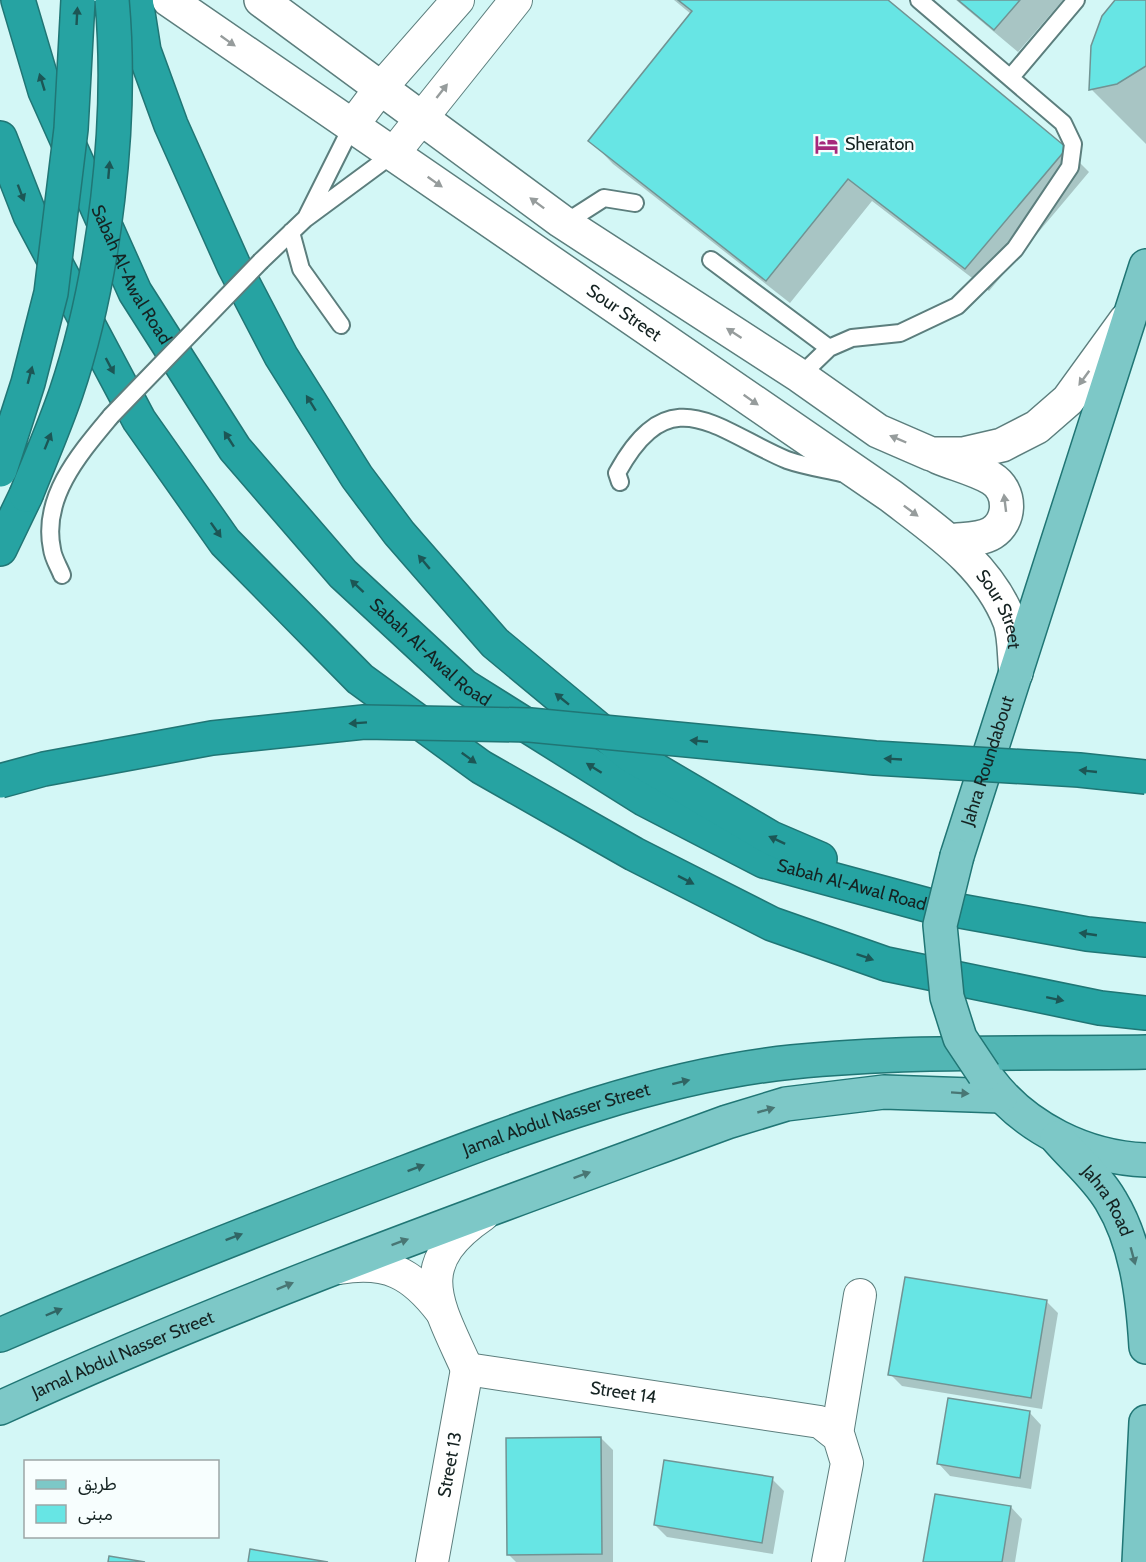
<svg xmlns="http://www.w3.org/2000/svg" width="1146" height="1562" font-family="Cabin,'Noto Sans Arabic',sans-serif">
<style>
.shadow{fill:#0003}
.building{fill:#67e5e4;stroke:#719393;stroke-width:1.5}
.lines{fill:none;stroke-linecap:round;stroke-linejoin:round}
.service-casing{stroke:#5c7e7d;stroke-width:20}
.minor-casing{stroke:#5c7e7d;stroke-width:34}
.secondary-casing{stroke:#5c7e7d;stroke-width:36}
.primary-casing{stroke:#207675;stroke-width:36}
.trunk-casing{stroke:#207675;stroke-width:36}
.motorway-casing{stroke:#207675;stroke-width:36}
.service{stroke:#fff;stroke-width:16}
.minor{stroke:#fff;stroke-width:32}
.secondary{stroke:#fff;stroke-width:33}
.primary{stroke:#7dc8c7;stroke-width:33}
.trunk{stroke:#52b6b4;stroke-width:33}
.motorway{stroke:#26a3a2;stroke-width:33}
.service-bridge-casing{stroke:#5c7e7d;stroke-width:20;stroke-linecap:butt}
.primary-bridge-casing{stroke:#207675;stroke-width:36;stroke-linecap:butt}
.motorway-bridge-casing{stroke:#207675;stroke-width:36;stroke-linecap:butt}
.service-bridge{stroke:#fff;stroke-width:16}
.primary-bridge{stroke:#7dc8c7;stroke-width:33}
.motorway-bridge{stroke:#26a3a2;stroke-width:33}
.oneway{fill:#1c5655}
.oneway2{fill:#969c9c}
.oneway3{fill:#306564}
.oneway4{fill:#497674}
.labels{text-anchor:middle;stroke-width:4.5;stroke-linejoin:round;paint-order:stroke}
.poi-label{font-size:18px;fill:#152322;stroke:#f7fefe;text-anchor:start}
.street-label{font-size:18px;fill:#152322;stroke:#f7fefe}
</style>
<rect width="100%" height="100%" fill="#d3f7f6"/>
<path class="shadow" d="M 674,0 L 886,0 L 1066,149 L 1089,172 L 989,291 L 872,201 L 790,303 L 613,164 L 590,140 L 691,14 Z
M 956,0 L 1063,0 L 1018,52 Z
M 1118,0 L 1146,0 L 1146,144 L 1091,89 Z
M 1046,1301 L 1058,1313 L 1042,1409 L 902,1386 L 890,1374 Z
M 949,1400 L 1030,1413 L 1041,1425 L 1031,1489 L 950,1476 L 939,1464 Z
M 601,1438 L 613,1450 L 613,1562 L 516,1562 L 508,1554 Z
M 772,1479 L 784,1491 L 773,1554 L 667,1537 L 655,1525 Z
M 1011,1507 L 1022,1519 L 1015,1562 L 925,1562 Z"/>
<path class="building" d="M 678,0 L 888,0 L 1067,148 L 965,269 L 848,179 L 766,281 L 588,141 L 692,11 Z
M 958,0 L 1020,0 L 994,30 Z
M 1115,0 L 1146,0 L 1146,66 L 1117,84 L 1089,90 L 1091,46 L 1102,16 Z
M 905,1277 L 1047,1300 L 1031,1398 L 888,1375 Z
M 948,1398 L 1030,1411 L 1020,1478 L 937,1464 Z
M 601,1437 L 602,1554 L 507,1555 L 506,1438 Z
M 664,1460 L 773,1477 L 762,1543 L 654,1525 Z
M 935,1494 L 1011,1506 L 1002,1562 L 923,1562 Z
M 250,1549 L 328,1562 L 248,1562 Z
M 109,1556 L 145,1562 L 108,1562 Z"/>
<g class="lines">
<defs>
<path id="service" d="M 1011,77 L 1076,0
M 307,216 L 352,126
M 565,223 L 604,198 L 635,203
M 291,232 L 301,269 L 341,325
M 711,260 L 829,348
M 261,261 L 305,219 L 393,154
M 800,376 L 829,348 L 852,338 L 900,333 L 957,306 L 1015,249 L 1070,167 L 1073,144 L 1063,123 L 919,0
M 620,482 L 617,473 C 670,376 716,430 787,460 C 804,466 824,469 841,473
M 62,575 C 59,567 53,558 52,549 C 41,497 81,452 111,416"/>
<g id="minor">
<path d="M 352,126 L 379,90 L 458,0"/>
<path d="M 393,154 L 516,0"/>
<path d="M 339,1268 C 387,1260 412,1273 441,1311"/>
<path id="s1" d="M 467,1369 L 820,1422 L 839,1437 L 847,1463 L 828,1562"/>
<path d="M 467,1369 C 437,1302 410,1265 483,1215"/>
<path d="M 837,1434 L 860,1295"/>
<path id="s2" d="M 432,1562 L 467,1369"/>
</g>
<g id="secondary">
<path id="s3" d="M 169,0 L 891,496 C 938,532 988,565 1010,622 C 1015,637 1014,657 1016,673"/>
<path d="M 261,0 L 561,221 L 800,376 L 878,431 L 931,454 L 963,454 L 1002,445 L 1037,427 L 1068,400 L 1126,320"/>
<path d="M 938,457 C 955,464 975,469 991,478 C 1012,491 1011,521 992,533 C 981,540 962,539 950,541"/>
</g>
<g id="primary">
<path id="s4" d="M 957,856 L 1146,266"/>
<path d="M 989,1080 C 1025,1128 1086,1158 1146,1160"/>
<path id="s5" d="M 1057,1138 C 1074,1158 1098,1178 1111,1201 C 1137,1244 1143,1298 1146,1347"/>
<path id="s6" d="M 0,1408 C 237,1299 482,1212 727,1122 L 786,1104 L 884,1092 L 1001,1096"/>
<path d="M 1139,1562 L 1146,1422"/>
</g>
<g id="trunk">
<path id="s7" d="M 0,1335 C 132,1278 266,1225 401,1174 C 527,1126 657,1076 792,1062 C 909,1050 1029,1054 1146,1052"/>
</g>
<g id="motorway">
<path id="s8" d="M 18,0 L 45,91 L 135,292 L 235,449 L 343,574 L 464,686 L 644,799 L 764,861 L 927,905 L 1087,934 L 1146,940"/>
<path d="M 136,0 L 144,51 L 171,125 L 234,266 L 281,356 L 357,477 L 399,533 L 495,643 L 630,755 L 771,838 L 820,859"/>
<path d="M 0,138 L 30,215 L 139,420 L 225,542 L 360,679 L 481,767 L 634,854 L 772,924 L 886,964 L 1100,1008 L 1146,1013"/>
<path d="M 0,549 L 26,495"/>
</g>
</defs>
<use href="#service" class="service-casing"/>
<use href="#minor" class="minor-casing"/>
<use href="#secondary" class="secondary-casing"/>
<use href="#primary" class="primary-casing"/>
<use href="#trunk" class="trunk-casing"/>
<use href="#motorway" class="motorway-casing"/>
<use href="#service" class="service"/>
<use href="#minor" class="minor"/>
<use href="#secondary" class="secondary"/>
<use href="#primary" class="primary"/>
<use href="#trunk" class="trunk"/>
<use href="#motorway" class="motorway"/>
<defs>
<path id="service-bridge" d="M 111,416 L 261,261"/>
<path id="primary-bridge" d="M 957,856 L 940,925 L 947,997 L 960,1038 L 984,1074"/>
<path id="motorway-bridge" d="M 0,470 L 28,383 L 51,293 L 71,129 L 78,0
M 26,495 C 39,462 54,428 66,393 C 105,278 123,121 112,0
M 0,781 L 44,769 L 212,738 L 364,722 L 530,725 L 875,758 L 1079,770 L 1146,777"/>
</defs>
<use href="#service-bridge" class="service-bridge-casing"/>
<use href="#primary-bridge" class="primary-bridge-casing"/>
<use href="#motorway-bridge" class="motorway-bridge-casing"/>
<use href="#service-bridge" class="service-bridge"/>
<use href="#primary-bridge" class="primary-bridge"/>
<use href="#motorway-bridge" class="motorway-bridge"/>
</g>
<defs><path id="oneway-solid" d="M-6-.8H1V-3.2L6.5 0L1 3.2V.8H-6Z" transform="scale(1.5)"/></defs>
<g class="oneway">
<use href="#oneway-solid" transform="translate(77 16) rotate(-87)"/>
<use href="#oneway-solid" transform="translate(42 82) rotate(-107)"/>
<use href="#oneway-solid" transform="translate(109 170) rotate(-85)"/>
<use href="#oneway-solid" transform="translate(21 193) rotate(69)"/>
<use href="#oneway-solid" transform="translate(110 366) rotate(62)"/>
<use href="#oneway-solid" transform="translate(30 375) rotate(-75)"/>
<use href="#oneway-solid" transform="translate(311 403) rotate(-122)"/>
<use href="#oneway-solid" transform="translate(229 439) rotate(-123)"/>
<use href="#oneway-solid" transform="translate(48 441) rotate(-68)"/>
<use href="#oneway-solid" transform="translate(216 530) rotate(55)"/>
<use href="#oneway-solid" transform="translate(424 562) rotate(-130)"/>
<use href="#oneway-solid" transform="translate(357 586) rotate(-137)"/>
<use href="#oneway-solid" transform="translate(562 699) rotate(-141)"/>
<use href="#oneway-solid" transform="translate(358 723) rotate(176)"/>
<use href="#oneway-solid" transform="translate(699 741) rotate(-175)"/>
<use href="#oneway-solid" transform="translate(469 758) rotate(36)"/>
<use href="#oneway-solid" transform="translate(893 759) rotate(-177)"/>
<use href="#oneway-solid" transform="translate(594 768) rotate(-148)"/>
<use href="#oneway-solid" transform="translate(1088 771) rotate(-174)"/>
<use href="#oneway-solid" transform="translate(777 840) rotate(-155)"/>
<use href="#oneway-solid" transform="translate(686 880) rotate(27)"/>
<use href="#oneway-solid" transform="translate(1088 934) rotate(-172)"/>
<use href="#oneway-solid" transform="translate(865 957) rotate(19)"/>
<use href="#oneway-solid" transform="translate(1055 999) rotate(12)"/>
</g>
<g class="oneway2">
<use href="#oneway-solid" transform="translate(228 41) rotate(35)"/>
<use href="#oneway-solid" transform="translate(442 91) rotate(-52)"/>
<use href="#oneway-solid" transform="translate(435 182) rotate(35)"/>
<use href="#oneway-solid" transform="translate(537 203) rotate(-143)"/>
<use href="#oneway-solid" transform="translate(734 333) rotate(-147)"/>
<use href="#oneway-solid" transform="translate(1084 378) rotate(126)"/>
<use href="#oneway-solid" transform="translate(751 400) rotate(35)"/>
<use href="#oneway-solid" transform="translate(898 439) rotate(-157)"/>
<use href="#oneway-solid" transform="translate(1005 503) rotate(-97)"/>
<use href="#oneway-solid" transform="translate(911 511) rotate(37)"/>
</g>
<g class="oneway3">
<use href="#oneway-solid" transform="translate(681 1082) rotate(-14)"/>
<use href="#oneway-solid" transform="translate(416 1168) rotate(-21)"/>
<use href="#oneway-solid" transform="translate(234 1237) rotate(-21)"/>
<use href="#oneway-solid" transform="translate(54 1312) rotate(-23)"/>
</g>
<g class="oneway4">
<use href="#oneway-solid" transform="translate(960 1093) rotate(4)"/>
<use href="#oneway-solid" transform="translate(766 1110) rotate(-16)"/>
<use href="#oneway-solid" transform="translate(582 1175) rotate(-20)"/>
<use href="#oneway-solid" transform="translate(400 1242) rotate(-20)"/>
<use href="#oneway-solid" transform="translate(1133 1256) rotate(75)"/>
<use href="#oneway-solid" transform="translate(285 1286) rotate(-22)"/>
</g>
<defs>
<symbol id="hotel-bare" viewBox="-9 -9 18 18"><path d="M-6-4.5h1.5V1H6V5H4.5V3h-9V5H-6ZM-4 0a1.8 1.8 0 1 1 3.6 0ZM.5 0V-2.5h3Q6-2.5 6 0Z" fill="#a5287b" stroke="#f7fefe" stroke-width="2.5" paint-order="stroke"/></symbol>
</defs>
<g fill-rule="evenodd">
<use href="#hotel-bare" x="810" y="128" width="33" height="33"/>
</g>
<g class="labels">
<g class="poi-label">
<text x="845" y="150">Sheraton</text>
</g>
<g class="street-label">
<text dy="6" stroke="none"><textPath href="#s8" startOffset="298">Sabah Al-Awal Road</textPath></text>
<text dy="6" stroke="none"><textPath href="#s3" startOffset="552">Sour Street</textPath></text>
<text dy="6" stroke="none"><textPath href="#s3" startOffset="1036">Sour Street</textPath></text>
<text dy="6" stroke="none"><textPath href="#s8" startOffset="784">Sabah Al-Awal Road</textPath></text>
<text dy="6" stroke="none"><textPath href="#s4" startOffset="100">Jahra Roundabout</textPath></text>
<text dy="6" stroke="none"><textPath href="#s8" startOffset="1270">Sabah Al-Awal Road</textPath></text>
<text dy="6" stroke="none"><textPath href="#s7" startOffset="597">Jamal Abdul Nasser Street</textPath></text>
<text dy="6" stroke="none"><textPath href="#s5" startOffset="81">Jahra Road</textPath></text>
<text dy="6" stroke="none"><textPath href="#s6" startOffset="134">Jamal Abdul Nasser Street</textPath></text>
<text dy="6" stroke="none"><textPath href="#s1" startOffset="158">Street 14</textPath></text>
<text dy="6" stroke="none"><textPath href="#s2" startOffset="99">Street 13</textPath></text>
</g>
</g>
<rect x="24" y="1460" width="195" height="78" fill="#f7fefe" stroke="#9da6a6" stroke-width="1.5"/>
<rect x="36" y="1480" width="30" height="9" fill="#7dc8c7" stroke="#9da6a6" stroke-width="1.5"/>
<text x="78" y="1490" font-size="18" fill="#152322">طريق</text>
<rect x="36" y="1505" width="30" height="18" fill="#67e5e4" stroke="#9da6a6" stroke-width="1.5"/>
<text x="78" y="1520" font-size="18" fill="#152322">مبنى</text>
</svg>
